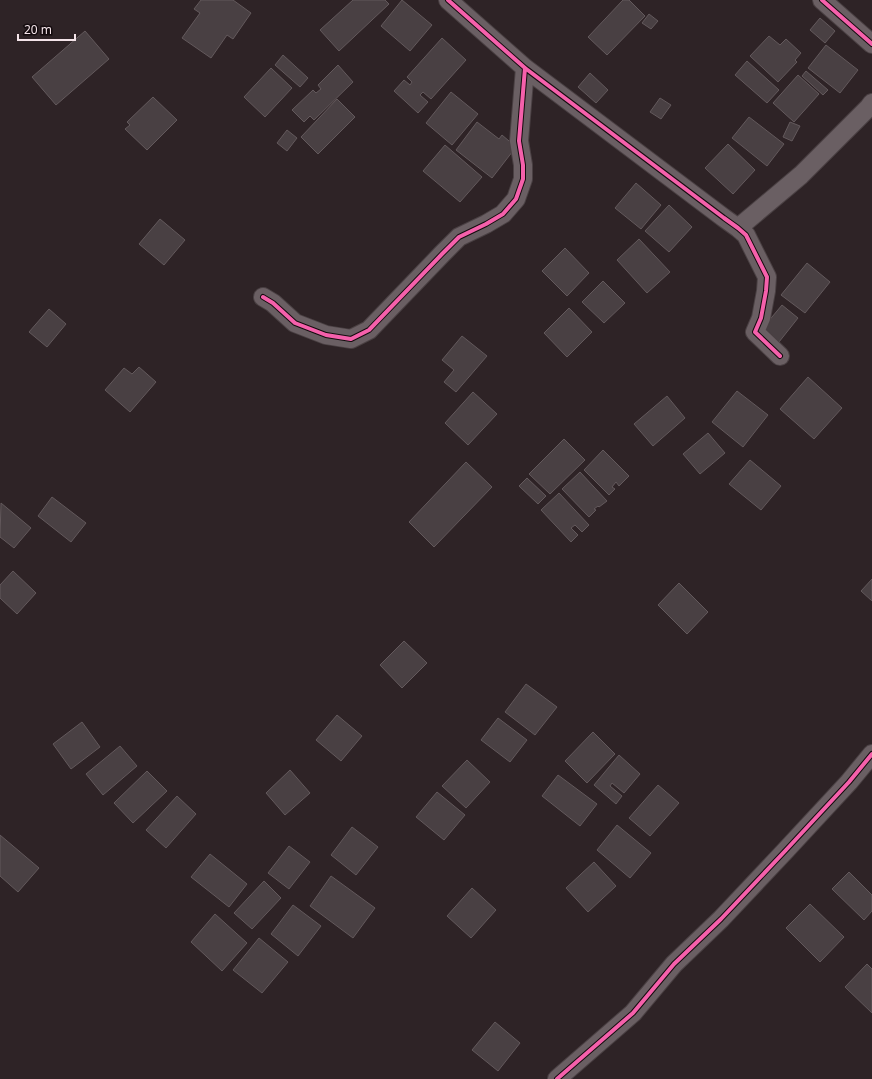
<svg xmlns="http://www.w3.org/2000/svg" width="872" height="1079" font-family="'Noto Sans',sans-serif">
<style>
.building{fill:#494043;stroke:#63595c}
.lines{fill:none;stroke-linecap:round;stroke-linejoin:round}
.street-casing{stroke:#4a4043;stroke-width:20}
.street{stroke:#6a5f63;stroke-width:18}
.cycleway-casing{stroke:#140b0e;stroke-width:6}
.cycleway{stroke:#f560ab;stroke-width:4}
</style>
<rect width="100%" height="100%" fill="#2e2326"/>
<path class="building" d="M 201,0 L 233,0 L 251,13 L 233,39 L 227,35 L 211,58 L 182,38 L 200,13 L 194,9 Z
M 353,0 L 385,0 L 389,4 L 339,51 L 320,30 Z
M 402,0 L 432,25 L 410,51 L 381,26 Z
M 623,0 L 629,0 L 645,16 L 607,55 L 588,37 Z
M 649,14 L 658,21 L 651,29 L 642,23 Z
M 820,18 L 835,31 L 825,43 L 810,30 Z
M 85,31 L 109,59 L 56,105 L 32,77 Z
M 769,36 L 780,45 L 786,39 L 801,53 L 795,60 L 797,62 L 778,82 L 750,56 Z
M 442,38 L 466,60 L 431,99 L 423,92 L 420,95 L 428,102 L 418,113 L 394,91 L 404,80 L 410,85 L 412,82 L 407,77 Z
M 826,45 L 858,70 L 840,93 L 808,68 Z
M 283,55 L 308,78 L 300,87 L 275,65 Z
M 747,61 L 779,90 L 767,103 L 735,75 Z
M 338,65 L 353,82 L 314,120 L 310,116 L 304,122 L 292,110 L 313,90 L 316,93 L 321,89 L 318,85 Z
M 271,68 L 292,88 L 265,117 L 244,97 Z
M 806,71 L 828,90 L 823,95 L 802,76 Z
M 590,73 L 608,90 L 596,103 L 578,87 Z
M 798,75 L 819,94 L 794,122 L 773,103 Z
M 451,92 L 478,114 L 452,145 L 426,123 Z
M 153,97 L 177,120 L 147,150 L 125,129 L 130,125 L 127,122 Z
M 660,98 L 671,105 L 661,119 L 650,112 Z
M 337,99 L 355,117 L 318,154 L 301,137 Z
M 749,117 L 784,144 L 767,166 L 732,138 Z
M 477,122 L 499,139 L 502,135 L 516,147 L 492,178 L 456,150 Z
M 790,122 L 800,126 L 792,141 L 783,137 Z
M 287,130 L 297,138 L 287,151 L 277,143 Z
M 728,144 L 755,170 L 733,194 L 705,168 Z
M 445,145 L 482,177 L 460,202 L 423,171 Z
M 636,183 L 661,205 L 641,229 L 615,208 Z
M 669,205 L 692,227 L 669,252 L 645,231 Z
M 160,219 L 185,240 L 164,265 L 139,244 Z
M 639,239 L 670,272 L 647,293 L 617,260 Z
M 565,248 L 589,273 L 567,296 L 542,271 Z
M 807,263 L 830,282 L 805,313 L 781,295 Z
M 603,281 L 625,303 L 604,323 L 582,302 Z
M 782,305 L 798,318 L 779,342 L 762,329 Z
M 569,308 L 592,332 L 567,357 L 544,333 Z
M 49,309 L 66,324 L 47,347 L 29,332 Z
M 462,336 L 487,356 L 456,392 L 444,382 L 454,370 L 442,360 Z
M 139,367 L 156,382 L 130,412 L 105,390 L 124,368 L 132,374 Z
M 808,377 L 842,408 L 814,439 L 780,409 Z
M 737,391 L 768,415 L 743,447 L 712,422 Z
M 473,392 L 497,414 L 468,445 L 445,423 Z
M 667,396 L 685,418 L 653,446 L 634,424 Z
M 708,433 L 725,453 L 700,474 L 683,454 Z
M 564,439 L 585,460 L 550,494 L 529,474 Z
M 603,450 L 629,476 L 619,486 L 616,482 L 612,487 L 615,489 L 609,495 L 584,470 Z
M 750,460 L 781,486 L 761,510 L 729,484 Z
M 466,462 L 492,487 L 434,547 L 409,522 Z
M 580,472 L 607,501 L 599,507 L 598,506 L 594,509 L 596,510 L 589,517 L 562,489 Z
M 527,478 L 546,496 L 538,504 L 519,486 Z
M 559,493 L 589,525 L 582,532 L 575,525 L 571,528 L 578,535 L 571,542 L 541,510 Z
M 52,497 L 86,523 L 71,542 L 38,516 Z
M 1,503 L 31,528 L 14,548 L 0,537 Z
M 13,571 L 36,593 L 17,614 L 0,598 L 0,585 Z
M 872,579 L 872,601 L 861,591 Z
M 679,583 L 708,612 L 687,634 L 658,605 Z
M 404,641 L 427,663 L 402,688 L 380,665 Z
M 526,684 L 557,707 L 535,735 L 505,712 Z
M 337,715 L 362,736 L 341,761 L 316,740 Z
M 498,718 L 527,740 L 510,762 L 481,740 Z
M 82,722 L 100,747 L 71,769 L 53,744 Z
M 593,732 L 615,754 L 587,783 L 565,761 Z
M 120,746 L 137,766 L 103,795 L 86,774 Z
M 619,755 L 640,774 L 624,793 L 612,783 L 610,786 L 622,796 L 616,804 L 594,785 Z
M 467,760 L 490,782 L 466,808 L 442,786 Z
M 290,770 L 310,793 L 285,815 L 266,793 Z
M 147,771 L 167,791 L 133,823 L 114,803 Z
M 558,775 L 597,804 L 580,826 L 542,796 Z
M 658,785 L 679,803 L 650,836 L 629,818 Z
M 437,792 L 465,815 L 444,840 L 416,817 Z
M 177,796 L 196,814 L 166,848 L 146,830 Z
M 617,825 L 651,853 L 630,878 L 597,850 Z
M 352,827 L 378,847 L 356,875 L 331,855 Z
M 0,835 L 39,868 L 18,892 L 0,876 Z
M 289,846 L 310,862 L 289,889 L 268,873 Z
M 210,854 L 247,884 L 229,907 L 191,877 Z
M 594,862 L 616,886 L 588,912 L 566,888 Z
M 849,872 L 872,895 L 872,911 L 864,920 L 832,889 Z
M 331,876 L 375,908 L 353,938 L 310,906 Z
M 264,881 L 281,898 L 252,929 L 234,913 Z
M 472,888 L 496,910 L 471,938 L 447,916 Z
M 810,904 L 844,937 L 820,962 L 786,928 Z
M 293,905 L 321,926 L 298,956 L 271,934 Z
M 215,914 L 247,943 L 222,971 L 191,942 Z
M 259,938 L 288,962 L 262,993 L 233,970 Z
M 867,964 L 872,969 L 872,1013 L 845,987 Z
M 495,1022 L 520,1043 L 498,1071 L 472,1050 Z"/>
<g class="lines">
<defs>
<path id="street" d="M 448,0 L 525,68 L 724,218 L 738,228 L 746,235 L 767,277 L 766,291 L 761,318 L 755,332 L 780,356
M 822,0 L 872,44
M 738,228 L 801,175 L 869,107 L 872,103
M 263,297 L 273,303 L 295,323 L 326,335 L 351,339 L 369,330 L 442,254 L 459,237 L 486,224 L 503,214 L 516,199 L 523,179 L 523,165 L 519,141 L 525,68
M 557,1079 L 633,1013 L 674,964 L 721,919 L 786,850 L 849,782 L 872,754"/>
</defs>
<use href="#street" class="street-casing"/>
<use href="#street" class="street"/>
<defs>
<path id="cycleway" d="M 448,0 L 525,68 L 724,218 L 738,228 L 746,235 L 767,277 L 766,291 L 761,318 L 755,332 L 780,356
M 822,0 L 872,44
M 263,297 L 273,303 L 295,323 L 326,335 L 351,339 L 369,330 L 442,254 L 459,237 L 486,224 L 503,214 L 516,199 L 523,179 L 523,165 L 519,141 L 525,68
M 557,1079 L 633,1013 L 674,964 L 721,919 L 786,850 L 849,782 L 872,754"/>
</defs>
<use href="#cycleway" class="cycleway-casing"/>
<use href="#cycleway" class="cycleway"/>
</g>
<path d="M18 34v6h57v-6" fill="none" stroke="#f4e4e9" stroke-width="2"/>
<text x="24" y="34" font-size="12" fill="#f4e4e9" stroke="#140b0e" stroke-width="3" paint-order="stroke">20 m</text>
</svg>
